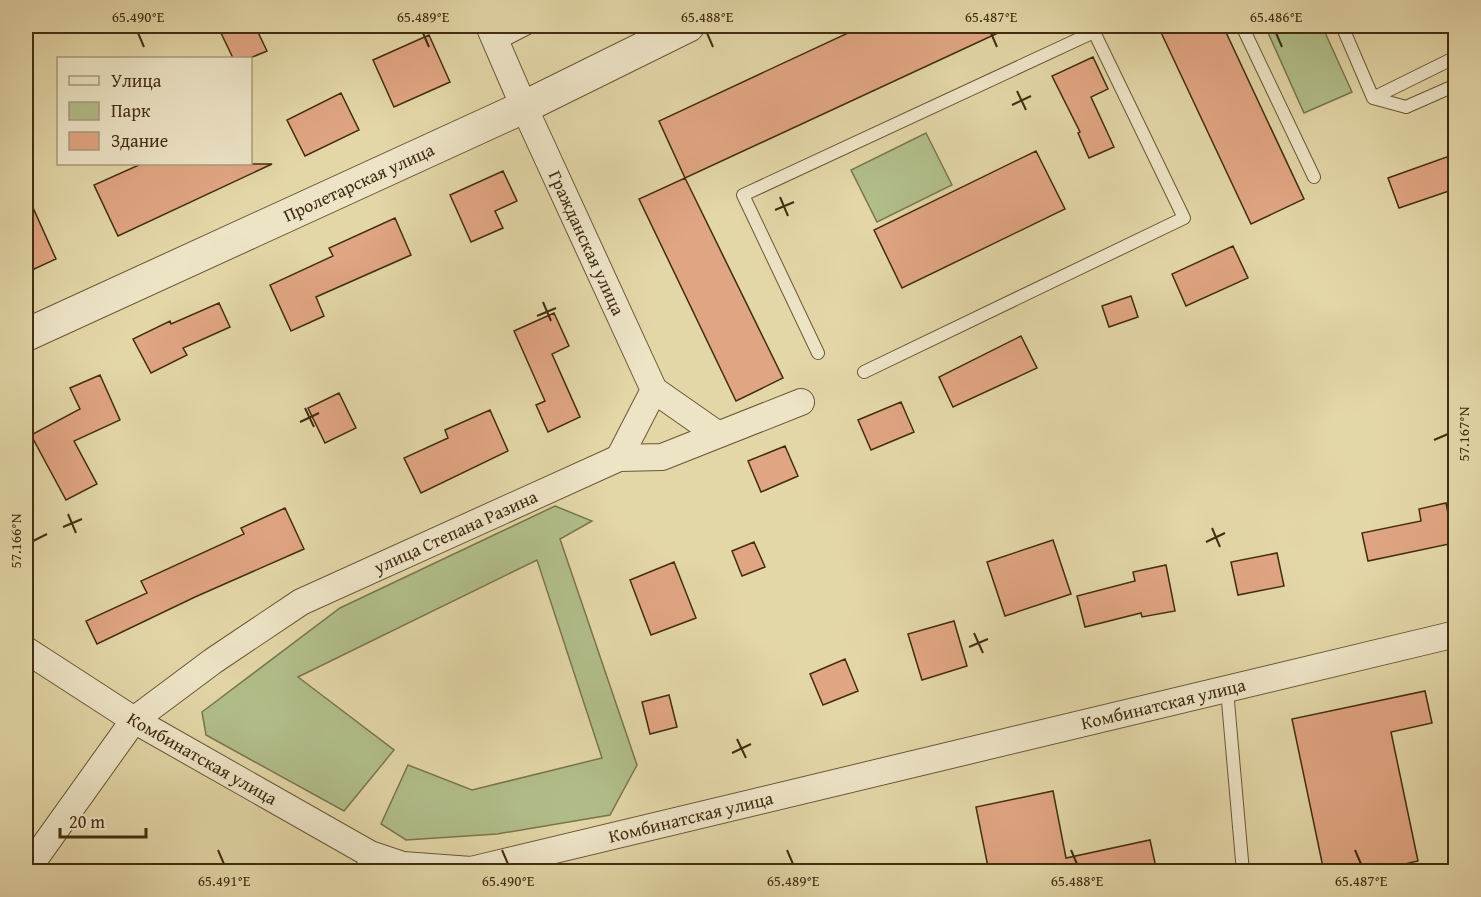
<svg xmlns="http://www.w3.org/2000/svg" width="1481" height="897" font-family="'Gentium Book Plus',serif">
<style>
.green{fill:#b1be89;stroke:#7a764c;stroke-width:1.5}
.building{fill:#e0a582;stroke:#422d10;stroke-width:1.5}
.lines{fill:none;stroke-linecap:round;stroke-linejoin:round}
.service-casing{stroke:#6a5736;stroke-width:14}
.minor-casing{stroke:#6a5736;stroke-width:28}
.tertiary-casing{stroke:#6a5736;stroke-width:34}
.service{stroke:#ede4c6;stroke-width:12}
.minor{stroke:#ede4c6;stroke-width:26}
.tertiary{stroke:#ede4c6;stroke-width:32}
.ticks{fill:none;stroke:#422d10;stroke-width:2}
.labels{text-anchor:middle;stroke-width:4.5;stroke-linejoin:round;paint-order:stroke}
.street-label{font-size:18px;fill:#422d10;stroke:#ede4c6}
.neatline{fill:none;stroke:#422d10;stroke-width:2}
.ticks-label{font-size:15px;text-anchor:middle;fill:#422d10}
</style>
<rect width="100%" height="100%" fill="#e3d6a7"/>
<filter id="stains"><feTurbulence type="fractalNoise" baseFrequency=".00333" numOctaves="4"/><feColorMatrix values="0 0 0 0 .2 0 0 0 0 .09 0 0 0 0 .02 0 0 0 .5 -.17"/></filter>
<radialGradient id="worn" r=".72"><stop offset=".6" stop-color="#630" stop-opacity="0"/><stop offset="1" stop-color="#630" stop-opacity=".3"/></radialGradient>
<path class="green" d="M 1265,26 L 1322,26 L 1352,92 L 1304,113 Z
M 926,133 L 952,185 L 877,222 L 851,170 Z
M 555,506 L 592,521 L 560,539 L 637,765 L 610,815 L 497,834 L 406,840 L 381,824 L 408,765 L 472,790 L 602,758 L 537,560 L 298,677 L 394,750 L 344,811 L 206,735 L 202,712 L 340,608 Z"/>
<path class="building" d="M 232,26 L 255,26 L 267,51 L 250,58 L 233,58 L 220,31 Z
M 863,26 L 1013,26 L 685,178 L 659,121 Z
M 1158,26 L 1223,26 L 1304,199 L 1251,224 Z
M 429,35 L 450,82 L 394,107 L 373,60 Z
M 1093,57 L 1108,89 L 1091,97 L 1114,147 L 1089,158 L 1078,133 L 1080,132 L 1052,76 Z
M 341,93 L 359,130 L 305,156 L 287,120 Z
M 1036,151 L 1065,209 L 902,288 L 874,230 Z
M 1455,154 L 1455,189 L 1399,208 L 1388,178 Z
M 141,164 L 272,164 L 118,236 L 94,185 Z
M 503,171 L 517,201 L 495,211 L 503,228 L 471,242 L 450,195 Z
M 685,178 L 783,378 L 736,401 L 639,199 Z
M 26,192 L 56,259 L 32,270 L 26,256 Z
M 395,218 L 411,255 L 316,297 L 324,316 L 291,331 L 270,285 L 333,256 L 329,248 Z
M 1233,246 L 1248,278 L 1186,306 L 1172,274 Z
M 1131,296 L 1138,317 L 1109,327 L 1102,306 Z
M 219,303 L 230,327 L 183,348 L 187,355 L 151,373 L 133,339 L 170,321 L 171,324 Z
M 554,313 L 569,346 L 552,354 L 580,417 L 548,432 L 536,405 L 545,401 L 514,331 Z
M 1021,336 L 1037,368 L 953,407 L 939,377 Z
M 100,375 L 120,420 L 74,441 L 97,484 L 66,500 L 31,435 L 80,409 L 70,388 Z
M 339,393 L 356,428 L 325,443 L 308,408 Z
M 901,402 L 914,432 L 871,450 L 858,420 Z
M 490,410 L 508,451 L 421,493 L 404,458 L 448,438 L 445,430 Z
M 785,446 L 798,476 L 761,492 L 748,461 Z
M 1446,503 L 1454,543 L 1368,561 L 1362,533 L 1421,521 L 1419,509 Z
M 285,508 L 304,549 L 195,597 L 97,644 L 86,621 L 147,593 L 141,581 L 244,534 L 241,528 Z
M 1053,540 L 1071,594 L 1005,616 L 987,562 Z
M 754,542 L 765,567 L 742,576 L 732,551 Z
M 1277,553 L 1284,586 L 1238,595 L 1231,562 Z
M 674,562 L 696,618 L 651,635 L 630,580 Z
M 1166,565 L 1175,611 L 1142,617 L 1141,613 L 1085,627 L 1077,596 L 1135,581 L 1133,572 Z
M 954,621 L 967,666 L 922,680 L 908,634 Z
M 845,659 L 858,691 L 823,705 L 810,674 Z
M 1425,691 L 1432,723 L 1391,732 L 1418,861 L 1370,872 L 1324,872 L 1292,719 Z
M 669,695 L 677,727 L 650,734 L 642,702 Z
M 1053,791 L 1066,858 L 1150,840 L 1157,872 L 989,872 L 976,807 Z"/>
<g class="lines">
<defs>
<path id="service" d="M 1242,26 L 1314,177
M 1342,26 L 1373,98 L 1406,107 L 1456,85
M 497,44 L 532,26
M 1373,98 L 1456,57
M 818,353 L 743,195 L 1094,32 L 1091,26
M 864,372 L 1184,218 L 1094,32
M 1227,690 L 1243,872
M 359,872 L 370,854"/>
<g id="minor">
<path id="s1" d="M 489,26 L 524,107 L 654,390 L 619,458"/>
<path d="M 654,390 L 717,434"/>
<path id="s2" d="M 26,650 L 134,720 L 370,854 L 403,865 L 471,870 L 1456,634"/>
<path id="s3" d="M 26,871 L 134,720 L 213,661 L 301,602 L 619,458 L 662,457 L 801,402"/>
</g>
<g id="tertiary">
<path id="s4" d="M 26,335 L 524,107 L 688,26"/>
</g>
</defs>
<use href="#service" class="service-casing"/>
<use href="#minor" class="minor-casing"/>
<use href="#tertiary" class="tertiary-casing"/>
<use href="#service" class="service"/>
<use href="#minor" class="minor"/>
<use href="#tertiary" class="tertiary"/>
</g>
<path class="ticks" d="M 138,33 L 144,47M 423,33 L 429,47M 707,33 L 713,47M 991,33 L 997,47M 1276,33 L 1282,47M 1017,91 L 1026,110M 1012,105 L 1031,96M 780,197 L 788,216M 775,210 L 794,202M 543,302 L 551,321M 537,316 L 556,308M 305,408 L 314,427M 300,422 L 319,413M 1434,440 L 1448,434M 68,514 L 76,533M 63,527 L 82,519M 1212,528 L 1220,547M 33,541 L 47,534M 1206,542 L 1225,533M 974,633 L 983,653M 969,647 L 988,639M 737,739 L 746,758M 732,753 L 751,744M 218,850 L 224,864M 502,850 L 508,864M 787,850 L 793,864M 1071,850 L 1077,864M 1355,850 L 1361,864"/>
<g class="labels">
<g class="street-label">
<text dy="6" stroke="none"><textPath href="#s4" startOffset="366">Пролетарская улица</textPath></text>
<text dy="6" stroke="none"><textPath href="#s1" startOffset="238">Гражданская улица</textPath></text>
<text dy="6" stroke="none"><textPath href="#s3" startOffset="560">улица Степана Разина</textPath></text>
<text dy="6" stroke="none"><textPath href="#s2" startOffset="1215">Комбинатская улица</textPath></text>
<text dy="6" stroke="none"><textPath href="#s2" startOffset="207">Комбинатская улица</textPath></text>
<text dy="6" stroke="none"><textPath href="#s2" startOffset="729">Комбинатская улица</textPath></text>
</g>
</g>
<rect width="1481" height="897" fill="none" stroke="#e3d6a7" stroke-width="66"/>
<rect x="57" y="57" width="195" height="108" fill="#ede4c6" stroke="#a99b7d" stroke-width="1.5"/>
<rect x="69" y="76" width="30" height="9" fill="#ede4c6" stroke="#a99b7d" stroke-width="1.5"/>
<text x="111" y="87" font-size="18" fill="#422d10">Улица</text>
<rect x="69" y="102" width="30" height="18" fill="#b1be89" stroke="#a99b7d" stroke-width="1.5"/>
<text x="111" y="117" font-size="18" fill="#422d10">Парк</text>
<rect x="69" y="132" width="30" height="18" fill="#e0a582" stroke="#a99b7d" stroke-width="1.5"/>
<text x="111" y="147" font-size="18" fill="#422d10">Здание</text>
<path d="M60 828v9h86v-9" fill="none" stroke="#422d10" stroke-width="3"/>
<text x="69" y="828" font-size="18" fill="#422d10" stroke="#ede4c6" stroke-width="4.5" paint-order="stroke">20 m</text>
<rect x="33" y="33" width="1415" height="831" class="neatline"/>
<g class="ticks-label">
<text x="138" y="22">65.490°E</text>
<text x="423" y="22">65.489°E</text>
<text x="707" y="22">65.488°E</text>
<text x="991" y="22">65.487°E</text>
<text x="1276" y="22">65.486°E</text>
<text transform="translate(1464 434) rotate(-90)" y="5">57.167°N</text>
<text transform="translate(16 541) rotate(-90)" y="5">57.166°N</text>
<text x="224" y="886">65.491°E</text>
<text x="508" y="886">65.490°E</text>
<text x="793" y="886">65.489°E</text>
<text x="1077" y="886">65.488°E</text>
<text x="1361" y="886">65.487°E</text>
</g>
<rect width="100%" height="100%" filter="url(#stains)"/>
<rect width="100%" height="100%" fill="url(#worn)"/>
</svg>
